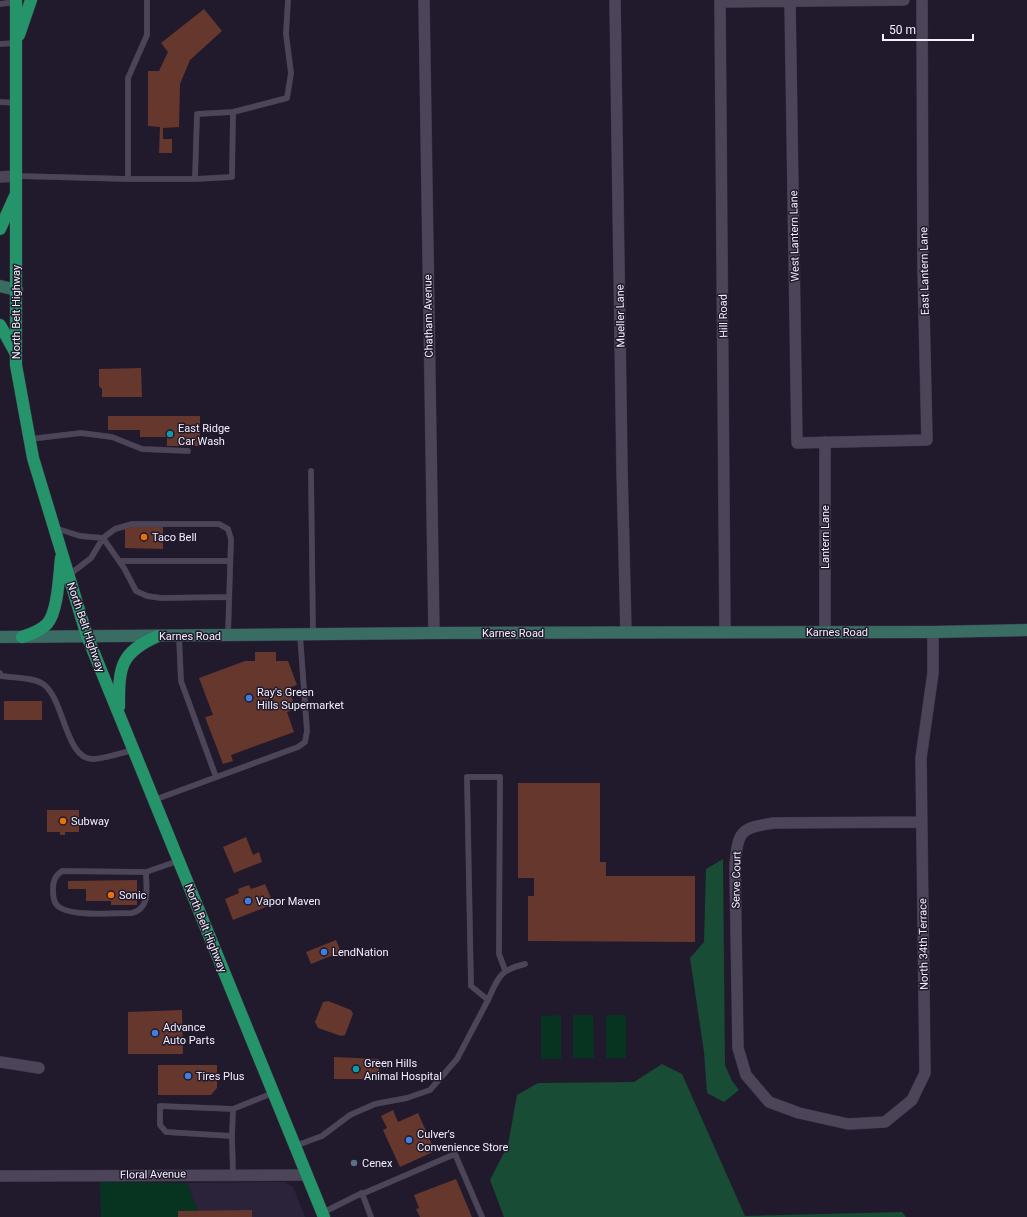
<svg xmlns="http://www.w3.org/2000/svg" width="1027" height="1217" font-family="Roboto,sans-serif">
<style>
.built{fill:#2b233a}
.green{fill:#073421}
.forest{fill:#184c34}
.building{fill:#66372d}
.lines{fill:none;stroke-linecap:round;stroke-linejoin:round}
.lane-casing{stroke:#393442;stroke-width:6}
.street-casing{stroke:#393442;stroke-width:12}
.secondary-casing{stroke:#393442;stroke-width:13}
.primary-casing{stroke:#393442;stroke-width:13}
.lane{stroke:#4c455a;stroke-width:5.5}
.street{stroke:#4c455a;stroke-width:11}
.secondary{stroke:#396c63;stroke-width:12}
.primary{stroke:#26946b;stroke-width:12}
.culture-dot{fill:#0f9aa8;stroke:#201a2c;stroke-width:1.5}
.food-dot{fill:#e8710a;stroke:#201a2c;stroke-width:1.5}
.shop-dot{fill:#3f7fe0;stroke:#201a2c;stroke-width:1.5}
.service-dot{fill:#5c6f8a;stroke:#201a2c;stroke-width:1.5}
.labels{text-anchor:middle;stroke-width:3;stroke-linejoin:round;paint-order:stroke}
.street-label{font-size:11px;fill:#f3effc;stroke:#201a2c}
.poi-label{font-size:11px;fill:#f3effc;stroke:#201a2c;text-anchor:start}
</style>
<rect width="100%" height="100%" fill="#201a2c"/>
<path class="built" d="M 285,1182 L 293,1187 L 305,1217 L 200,1217 L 187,1183 Z"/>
<path class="green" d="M 561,1015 L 561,1059 L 541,1059 L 541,1016 Z
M 573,1015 L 593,1015 L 594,1058 L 573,1058 Z
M 606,1015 L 626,1015 L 626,1058 L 606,1058 Z
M 100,1182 L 187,1183 L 200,1217 L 101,1217 Z"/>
<path class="forest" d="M 723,859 L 725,1065 L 732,1081 L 739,1090 L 724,1102 L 707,1093 L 704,1052 L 690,958 L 704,942 L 706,869 Z
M 662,1064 L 682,1074 L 745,1216 L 902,1212 L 906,1217 L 504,1217 L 490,1180 L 508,1145 L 517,1095 L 538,1083 L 634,1082 Z"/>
<path class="building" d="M 204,9 L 222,31 L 190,60 L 180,84 L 179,127 L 163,128 L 163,139 L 172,139 L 172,153 L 159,153 L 160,127 L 148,126 L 148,71 L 159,71 L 168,52 L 161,43 Z
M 141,368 L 142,397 L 102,397 L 102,389 L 99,386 L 99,369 Z
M 108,416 L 200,416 L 200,446 L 167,446 L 167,437 L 140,437 L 140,430 L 108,430 Z
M 125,525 L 163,525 L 163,549 L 125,548 Z
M 255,652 L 276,652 L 276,661 L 288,661 L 297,685 L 288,688 L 296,709 L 287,712 L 294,732 L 231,755 L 233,761 L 223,764 L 205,717 L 213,715 L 199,678 L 245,661 L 255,661 Z
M 4,701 L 42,701 L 42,720 L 4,720 Z
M 518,783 L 600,783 L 600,862 L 606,862 L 606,876 L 695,876 L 695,942 L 528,941 L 528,896 L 534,896 L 534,878 L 518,878 Z
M 47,810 L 79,810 L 79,832 L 65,832 L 65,835 L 60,835 L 60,832 L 47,832 Z
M 246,837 L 253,855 L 259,852 L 262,862 L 234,873 L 223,847 Z
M 137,880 L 137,905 L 111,905 L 111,901 L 86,901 L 86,889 L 68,889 L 68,881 Z
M 265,884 L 272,900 L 267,902 L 269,906 L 233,920 L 225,899 L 239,893 L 238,889 L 249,885 L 251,889 Z
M 336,940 L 341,952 L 311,964 L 306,952 Z
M 328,1001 L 351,1010 L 353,1014 L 345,1035 L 341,1036 L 318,1028 L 315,1022 L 323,1002 Z
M 182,1010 L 183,1054 L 128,1054 L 128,1012 Z
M 334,1057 L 379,1059 L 379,1079 L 334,1079 Z
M 158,1065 L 217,1065 L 217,1088 L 211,1095 L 158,1095 Z
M 393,1110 L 398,1122 L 418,1113 L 435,1151 L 400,1167 L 383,1130 L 387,1128 L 381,1116 Z
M 456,1179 L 472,1217 L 420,1217 L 416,1209 L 419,1208 L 414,1195 Z
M 252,1210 L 252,1217 L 178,1217 L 178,1211 Z"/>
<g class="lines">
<defs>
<path id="lane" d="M 0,4 L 16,2
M 0,44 L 16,43
M 0,102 L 16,103
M 233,112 L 287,98 L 291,73 L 286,34 L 288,0
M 17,176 L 128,179 L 128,78 L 147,35 L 147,0
M 128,179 L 195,179 L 232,177 L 233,112 L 197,114 L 195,179
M 30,439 L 81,433 L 112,437 L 142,449 L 188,451
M 311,471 L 313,635
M 55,528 L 80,536 L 103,538 L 124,568 L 136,591 L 147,596 L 161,598 L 229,597
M 120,561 L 230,561
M 69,575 L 91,558 L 103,538 L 115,529 L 132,524 L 219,524 L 228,529 L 231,539 L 228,635
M 179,636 L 181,681 L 216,777
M 0,673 L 1,676 C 14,678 33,677 43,684 C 65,699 65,761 94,759 C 107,758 121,753 133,750
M 154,800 L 298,747 L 305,742 L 307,731 L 300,635
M 146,872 C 146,888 151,908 132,913 C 116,913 66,918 56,904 C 53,900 53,894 53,889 C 53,881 55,876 62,871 L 146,872 L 178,861
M 488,1000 C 498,978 499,970 525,964
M 232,1136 L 233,1109
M 295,1146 L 322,1136 L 350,1115 L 375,1104 L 407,1098 L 430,1090 L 457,1059 L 488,1000 L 471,986 L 467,777 L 500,777 L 499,954 L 505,970
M 233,1174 L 232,1136 L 166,1132 L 160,1125 L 160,1106 L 233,1109 L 273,1093
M 362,1194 L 455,1154 L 482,1217
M 322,1213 L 362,1193 L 371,1217"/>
<path id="street" d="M 424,0 L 434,633
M 615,0 L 622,469 L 626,632
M 720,0 L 725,632
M 720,2 L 904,0
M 790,2 L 797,443 L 927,440 L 923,267 L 922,0
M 0,177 L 17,176
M 825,442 L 825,632
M 922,822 L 774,823 C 739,828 738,832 735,866 L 738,1048 L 746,1075 L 769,1102 L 799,1113 L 848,1124 L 885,1122 L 912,1100 L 925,1073 L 921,758 L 933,673 L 933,632
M 0,1062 L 39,1068
M 0,1176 L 306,1175"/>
<path id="secondary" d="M 0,286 L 17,290
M 0,637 L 434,633 L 933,632 L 1027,630"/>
<path id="primary" d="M 16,0 L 16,365 L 33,458 L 87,636 L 324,1217
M 19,35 L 31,0
M 0,229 L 15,196
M 0,325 L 15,352
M 22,637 C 31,634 40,631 47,624 C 58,612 59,575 61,558
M 119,707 C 119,668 119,653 158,636"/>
</defs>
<use href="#lane" class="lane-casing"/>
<use href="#street" class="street-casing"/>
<use href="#secondary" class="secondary-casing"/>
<use href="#primary" class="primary-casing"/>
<use href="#lane" class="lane"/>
<use href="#street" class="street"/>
<use href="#secondary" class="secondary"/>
<use href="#primary" class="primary"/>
</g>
<g class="culture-dot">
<circle cx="170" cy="434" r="4"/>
<circle cx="356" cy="1069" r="4"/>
</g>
<g class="food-dot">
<circle cx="144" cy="537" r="4"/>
<circle cx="63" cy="821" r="4"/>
<circle cx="111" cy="895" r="4"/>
</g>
<g class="shop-dot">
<circle cx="249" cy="698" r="4"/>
<circle cx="248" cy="901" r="4"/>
<circle cx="324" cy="952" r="4"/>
<circle cx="155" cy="1033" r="4"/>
<circle cx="188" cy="1076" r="4"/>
<circle cx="409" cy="1140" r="4"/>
</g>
<circle class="service-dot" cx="354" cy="1163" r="4"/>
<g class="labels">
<g class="street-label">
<text transform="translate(794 236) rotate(-91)" y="4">West Lantern Lane</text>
<text transform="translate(924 271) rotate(-91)" y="4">East Lantern Lane</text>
<text transform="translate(16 312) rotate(-90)" y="4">North Belt Highway</text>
<text transform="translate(428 316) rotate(-91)" y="4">Chatham Avenue</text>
<text transform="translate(620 316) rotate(-91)" y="4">Mueller Lane</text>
<text transform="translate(723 316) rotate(-91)" y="4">Hill Road</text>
<text transform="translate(825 537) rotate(-90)" y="4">Lantern Lane</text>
<text transform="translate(86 627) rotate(71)" y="4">North Belt Highway</text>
<text x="837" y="636">Karnes Road</text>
<text x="513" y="637">Karnes Road</text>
<text x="190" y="640">Karnes Road</text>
<text transform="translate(736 880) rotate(-89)" y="4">Serve Court</text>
<text transform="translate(206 928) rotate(68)" y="4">North Belt Highway</text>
<text transform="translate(923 944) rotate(-91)" y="4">North 34th Terrace</text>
<text transform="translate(153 1174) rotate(-1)" y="4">Floral Avenue</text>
</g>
<g class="poi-label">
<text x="178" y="432">East Ridge<tspan x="178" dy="13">Car Wash</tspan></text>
<text x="152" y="541">Taco Bell</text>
<text x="257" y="696">Ray's Green<tspan x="257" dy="13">Hills Supermarket</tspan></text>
<text x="71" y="825">Subway</text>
<text x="119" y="899">Sonic</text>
<text x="256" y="905">Vapor Maven</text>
<text x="332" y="956">LendNation</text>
<text x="163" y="1031">Advance<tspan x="163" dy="13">Auto Parts</tspan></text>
<text x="364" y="1067">Green Hills<tspan x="364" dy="13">Animal Hospital</tspan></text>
<text x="196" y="1080">Tires Plus</text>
<text x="417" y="1138">Culver's<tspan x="417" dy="13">Convenience Store</tspan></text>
<text x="362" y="1167">Cenex</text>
</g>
</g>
<path d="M883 34v6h90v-6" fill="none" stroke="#f3effc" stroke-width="2"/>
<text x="889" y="34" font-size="12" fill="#f3effc" stroke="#201a2c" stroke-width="3" paint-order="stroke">50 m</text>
</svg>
